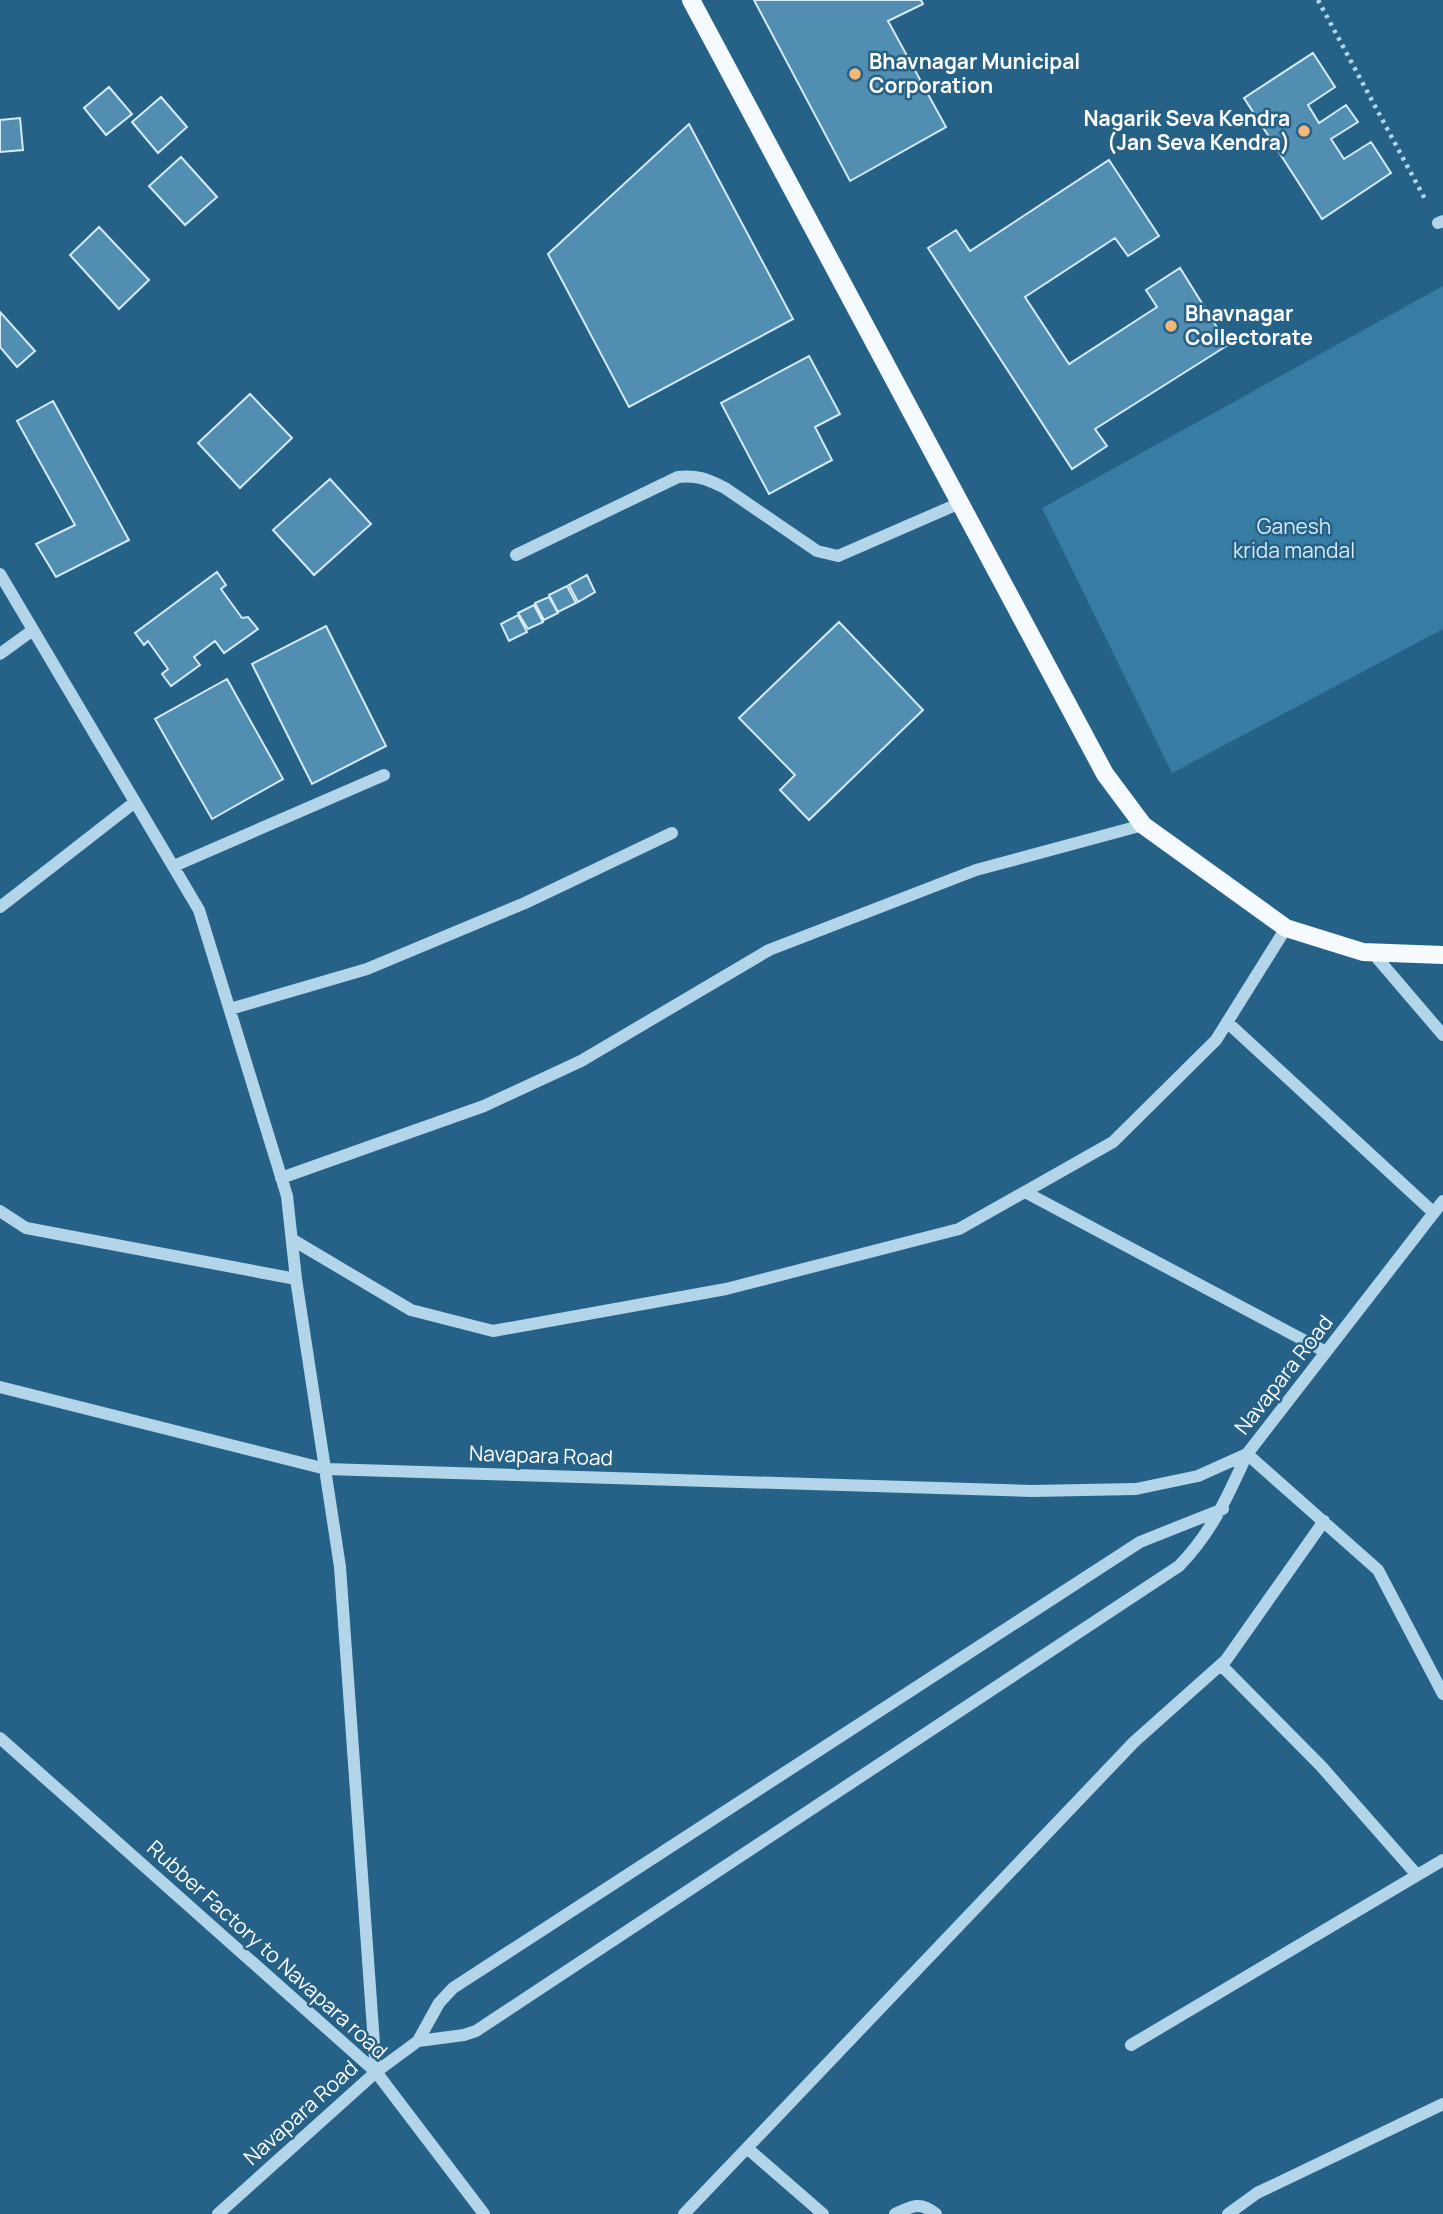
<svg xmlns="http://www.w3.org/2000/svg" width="1443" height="2214" font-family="Manrope,sans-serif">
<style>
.green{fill:#377ca3}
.building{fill:#528db2;stroke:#d6ebf7;stroke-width:2}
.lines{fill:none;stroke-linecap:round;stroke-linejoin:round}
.path{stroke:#b2d5e9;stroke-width:4.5;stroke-dasharray:3.5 5;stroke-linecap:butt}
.minor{stroke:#b2d5e9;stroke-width:12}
.major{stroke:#f5fafe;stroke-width:18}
.poi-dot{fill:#f2b877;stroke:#266288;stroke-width:2.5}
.labels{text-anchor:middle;stroke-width:5;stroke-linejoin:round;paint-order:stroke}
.poi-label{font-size:21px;font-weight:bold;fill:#fff;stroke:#266288;text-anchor:start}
.park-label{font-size:21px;fill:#d6ebf7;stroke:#266288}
.street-label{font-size:21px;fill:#fff;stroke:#266288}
</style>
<rect width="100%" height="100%" fill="#266288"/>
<path class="green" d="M 1443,286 L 1443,629 L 1172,773 L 1042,508 Z"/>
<path class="building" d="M 754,0 L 921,0 L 923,4 L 888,21 L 946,127 L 850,181 Z
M 1313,53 L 1335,87 L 1308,105 L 1319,123 L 1346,105 L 1358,122 L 1331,139 L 1344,159 L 1371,142 L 1391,173 L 1322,219 L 1244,98 Z
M 109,87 L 132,114 L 106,135 L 84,108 Z
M 161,97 L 187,127 L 158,153 L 132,122 Z
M 20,118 L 23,150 L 0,152 L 0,120 Z
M 689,124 L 793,319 L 629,407 L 548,254 Z
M 181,157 L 217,197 L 185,225 L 149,186 Z
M 1109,160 L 1159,236 L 1128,256 L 1115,238 L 1025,297 L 1069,364 L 1157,307 L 1146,290 L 1180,268 L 1228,345 L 1095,429 L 1107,446 L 1072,469 L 928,248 L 956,230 L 970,251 Z
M 99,227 L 149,280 L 119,309 L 70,255 Z
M 0,312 L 35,351 L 17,367 L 0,347 Z
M 809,356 L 840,414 L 815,427 L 832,460 L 769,494 L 721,403 Z
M 250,394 L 292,438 L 240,488 L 198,443 Z
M 53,401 L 129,540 L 56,577 L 36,544 L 75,525 L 17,421 Z
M 330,479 L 371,524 L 314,575 L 273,530 Z
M 217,572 L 226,585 L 221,589 L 242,618 L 248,617 L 258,629 L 224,653 L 215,641 L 194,657 L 200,665 L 171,686 L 162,674 L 168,669 L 148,641 L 144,645 L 135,633 Z
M 587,575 L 595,592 L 578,602 L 569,585 Z
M 567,586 L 576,603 L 558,612 L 549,595 Z
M 549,597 L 558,613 L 544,620 L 535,603 Z
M 534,605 L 543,622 L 528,629 L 518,613 Z
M 518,615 L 527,632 L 509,641 L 501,624 Z
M 839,622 L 923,710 L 809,820 L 780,790 L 795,775 L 739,718 Z
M 326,626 L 386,746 L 312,784 L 252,664 Z
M 227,679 L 283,779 L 212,819 L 155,719 Z"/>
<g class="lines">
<path class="path" d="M 1318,0 L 1426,201"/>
<path class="minor" d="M 1438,223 L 1443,221
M 516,555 L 678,477 C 698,475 707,479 725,488 L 817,551 L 838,556 L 960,503
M 0,574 L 199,910 L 287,1196 L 296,1279 L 340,1567 L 376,2072 L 218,2214
M 0,654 L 33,630
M 174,866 L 384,775
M 0,907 L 135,802
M 1372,952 L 1443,1035
M 230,1009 L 367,969 L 525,903 L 672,833
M 1227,1022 L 1434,1213
M 281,1178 L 484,1106 L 581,1061 L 769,950 L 976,870 L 1143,825
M 1025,1192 L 1326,1352
M 0,1211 L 26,1228 L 296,1279
M 293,1240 L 411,1310 L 493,1331 L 726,1289 L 959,1229 L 1113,1142 L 1216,1040 L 1286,928
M 0,1387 L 326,1469 L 1031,1491 L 1136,1489 L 1198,1476 L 1247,1454 L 1443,1201
M 1221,1665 L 1321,1766 L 1417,1875
M 0,1738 L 376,2072 L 484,2214
M 418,2041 L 464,2035 L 476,2031 L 1179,1566 C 1212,1532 1228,1496 1247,1454 L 1378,1570 L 1443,1694
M 1131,2045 L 1443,1860
M 376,2072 L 418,2041 L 439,2003 L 453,1988 L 1140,1542 L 1223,1509
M 747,2148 L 823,2214
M 684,2214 L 1134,1742 L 1226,1660 L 1324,1521
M 895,2214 C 912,2206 920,2201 936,2214
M 1228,2214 L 1257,2193 L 1443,2104"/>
<path class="major" d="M 691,0 L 1105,774 L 1143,825 L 1286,928 L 1363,952 L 1443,955"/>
</g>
<g class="poi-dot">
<circle cx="855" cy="74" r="7"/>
<circle cx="1304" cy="131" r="7"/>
<circle cx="1171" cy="326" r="7"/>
</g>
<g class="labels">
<g class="poi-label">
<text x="869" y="69">Bhavnagar Municipal<tspan x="869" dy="24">Corporation</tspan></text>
<text x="1290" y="126" text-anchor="end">Nagarik Seva Kendra<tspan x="1290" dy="24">(Jan Seva Kendra)</tspan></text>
<text x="1185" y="321">Bhavnagar<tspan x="1185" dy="24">Collectorate</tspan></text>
</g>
<g class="park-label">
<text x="1294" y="534">Ganesh<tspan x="1294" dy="24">krida mandal</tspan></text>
</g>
<g class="street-label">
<text transform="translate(1284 1375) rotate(-52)" y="7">Navapara Road</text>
<text transform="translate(541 1456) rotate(2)" y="7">Navapara Road</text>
<text transform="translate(267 1950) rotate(42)" y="7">Rubber Factory to Navapara road</text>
<text transform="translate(301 2113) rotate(-42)" y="7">Navapara Road</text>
</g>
</g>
</svg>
